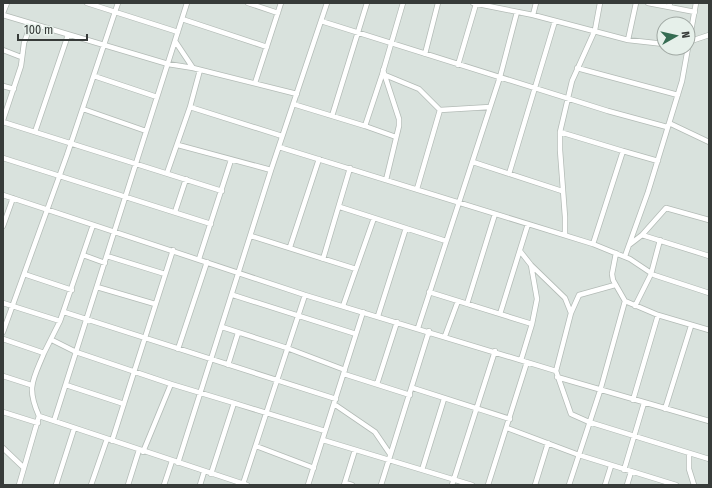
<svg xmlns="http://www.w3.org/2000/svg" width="712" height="488" font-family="'Fira Sans Condensed',sans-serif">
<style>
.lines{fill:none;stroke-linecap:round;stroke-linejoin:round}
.street-casing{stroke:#b3bbb6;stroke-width:6}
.street{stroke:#fff;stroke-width:4.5}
</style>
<rect width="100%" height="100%" fill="#d9e2dd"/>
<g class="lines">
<defs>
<path id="street" d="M 87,3 L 178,32
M 248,3 L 278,13
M 473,3 L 533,15 L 628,40 L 664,44
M 648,3 L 669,7 L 670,3
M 669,7 L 695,12
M 3,13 L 7,3
M 3,15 L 168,64 L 193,68 L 297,94
M 533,15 L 536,3
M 182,19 L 267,47
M 321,21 L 608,111 L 667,127
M 628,40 L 636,3
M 175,41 L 193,68
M 688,42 L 709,35
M 3,50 L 21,57
M 425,54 L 438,3
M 458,65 L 476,4
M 577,68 L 678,95
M 383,70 L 399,119 L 399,126 L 386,180
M 385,75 L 419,89 L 440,110
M 94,76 L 157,97
M 255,83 L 281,3
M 3,86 L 14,89
M 293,104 L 365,126
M 190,107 L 282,136
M 83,109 L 146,131
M 440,110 L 490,107
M 332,116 L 367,3
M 3,120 L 21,66 L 24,43 L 31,24
M 3,122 L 222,191
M 669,123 L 709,142
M 35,132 L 68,35
M 560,132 L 623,151
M 396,137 L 365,126 L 382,75 L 403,3
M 178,145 L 271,170
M 279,147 L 593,244 L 630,259 L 654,275 L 709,293
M 3,158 L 211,224
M 473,162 L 562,191
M 167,173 L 190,107 L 200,70
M 509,174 L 555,21
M 417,189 L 440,110
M 3,195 L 305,295 L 556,371
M 340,207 L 446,241
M 175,212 L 186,179
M 3,226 L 13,198
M 565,235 L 565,217 L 560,150 L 560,132 L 572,81 L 595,30 L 600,3
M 642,235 L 709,256
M 251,236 L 356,269
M 593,244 L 623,151 L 658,161
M 629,245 L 642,235 L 666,208 L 709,220
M 290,247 L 319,159
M 520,251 L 531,265 L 565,298 L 571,313
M 616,253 L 612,274 L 613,280 L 625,301 L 658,315 L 709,330
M 83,255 L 105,263
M 107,256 L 165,274
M 625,256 L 648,192 L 682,81 L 696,3
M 199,259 L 231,160
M 323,259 L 350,168
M 24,274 L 72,290
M 615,285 L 579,295 L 571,313 L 556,371 L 571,414 L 589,422 L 709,459
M 97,287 L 155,304
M 429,292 L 532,324
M 233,295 L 356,334
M 3,303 L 60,321
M 467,304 L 495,214
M 343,306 L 374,218
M 635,306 L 651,274 L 660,240
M 64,312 L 336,399
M 500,314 L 528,224
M 378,316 L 406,228
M 222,327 L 287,348 L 345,370
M 418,328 L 500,77 L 517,12
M 3,332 L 67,155 L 118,3
M 445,336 L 458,301
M 3,339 L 44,353 C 33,380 26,387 39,416 L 19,485
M 52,340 L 76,352 L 171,384
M 178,349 L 207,262
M 44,353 L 60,321 L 93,225
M 521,360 L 532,324 L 537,299 L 531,265
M 228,365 L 238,333
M 344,374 L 410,395
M 3,376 L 31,385
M 557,377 L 709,421
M 377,384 L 397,322
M 66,385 L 124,404
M 413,388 L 510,419
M 633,400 L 658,315
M 334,404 L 375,432 L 390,454
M 665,409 L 691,326
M 3,412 L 38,423
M 39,416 L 247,485
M 54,421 L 187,3
M 507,428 L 579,455 L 676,485
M 323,440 L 472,485
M 112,441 L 173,250
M 256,446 L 314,468
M 3,448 L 24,468
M 143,452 L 171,384 L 234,403
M 689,453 L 689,469 L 694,485
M 178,463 L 271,170 L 327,3
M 422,470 L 444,399
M 624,470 L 644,403
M 211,474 L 234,403 L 325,431
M 345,483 L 352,485
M 243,484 L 305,295
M 56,485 L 74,429
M 91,485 L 107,439
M 128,485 L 139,450
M 164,485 L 172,461
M 200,485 L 204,472
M 308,485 L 363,312
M 344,485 L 355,450
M 381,485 L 429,331
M 452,485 L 495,351
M 488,485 L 527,362
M 535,485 L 548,443
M 569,485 L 600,391 L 625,301
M 605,485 L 611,466
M 627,485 L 631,472"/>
</defs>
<use href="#street" class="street-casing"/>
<use href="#street" class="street"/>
</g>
<rect width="712" height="488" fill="none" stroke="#373b39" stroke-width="8"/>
<g transform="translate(676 36) rotate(82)"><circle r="19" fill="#e6f0ea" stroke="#a0a8a3"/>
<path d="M0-3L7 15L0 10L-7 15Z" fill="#356c52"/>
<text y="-6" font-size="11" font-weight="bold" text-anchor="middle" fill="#373b39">N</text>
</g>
<path d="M18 34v6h69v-6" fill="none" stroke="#373b39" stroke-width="2"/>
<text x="24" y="34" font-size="12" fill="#373b39" stroke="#e6f0ea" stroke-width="3" paint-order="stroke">100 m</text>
</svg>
